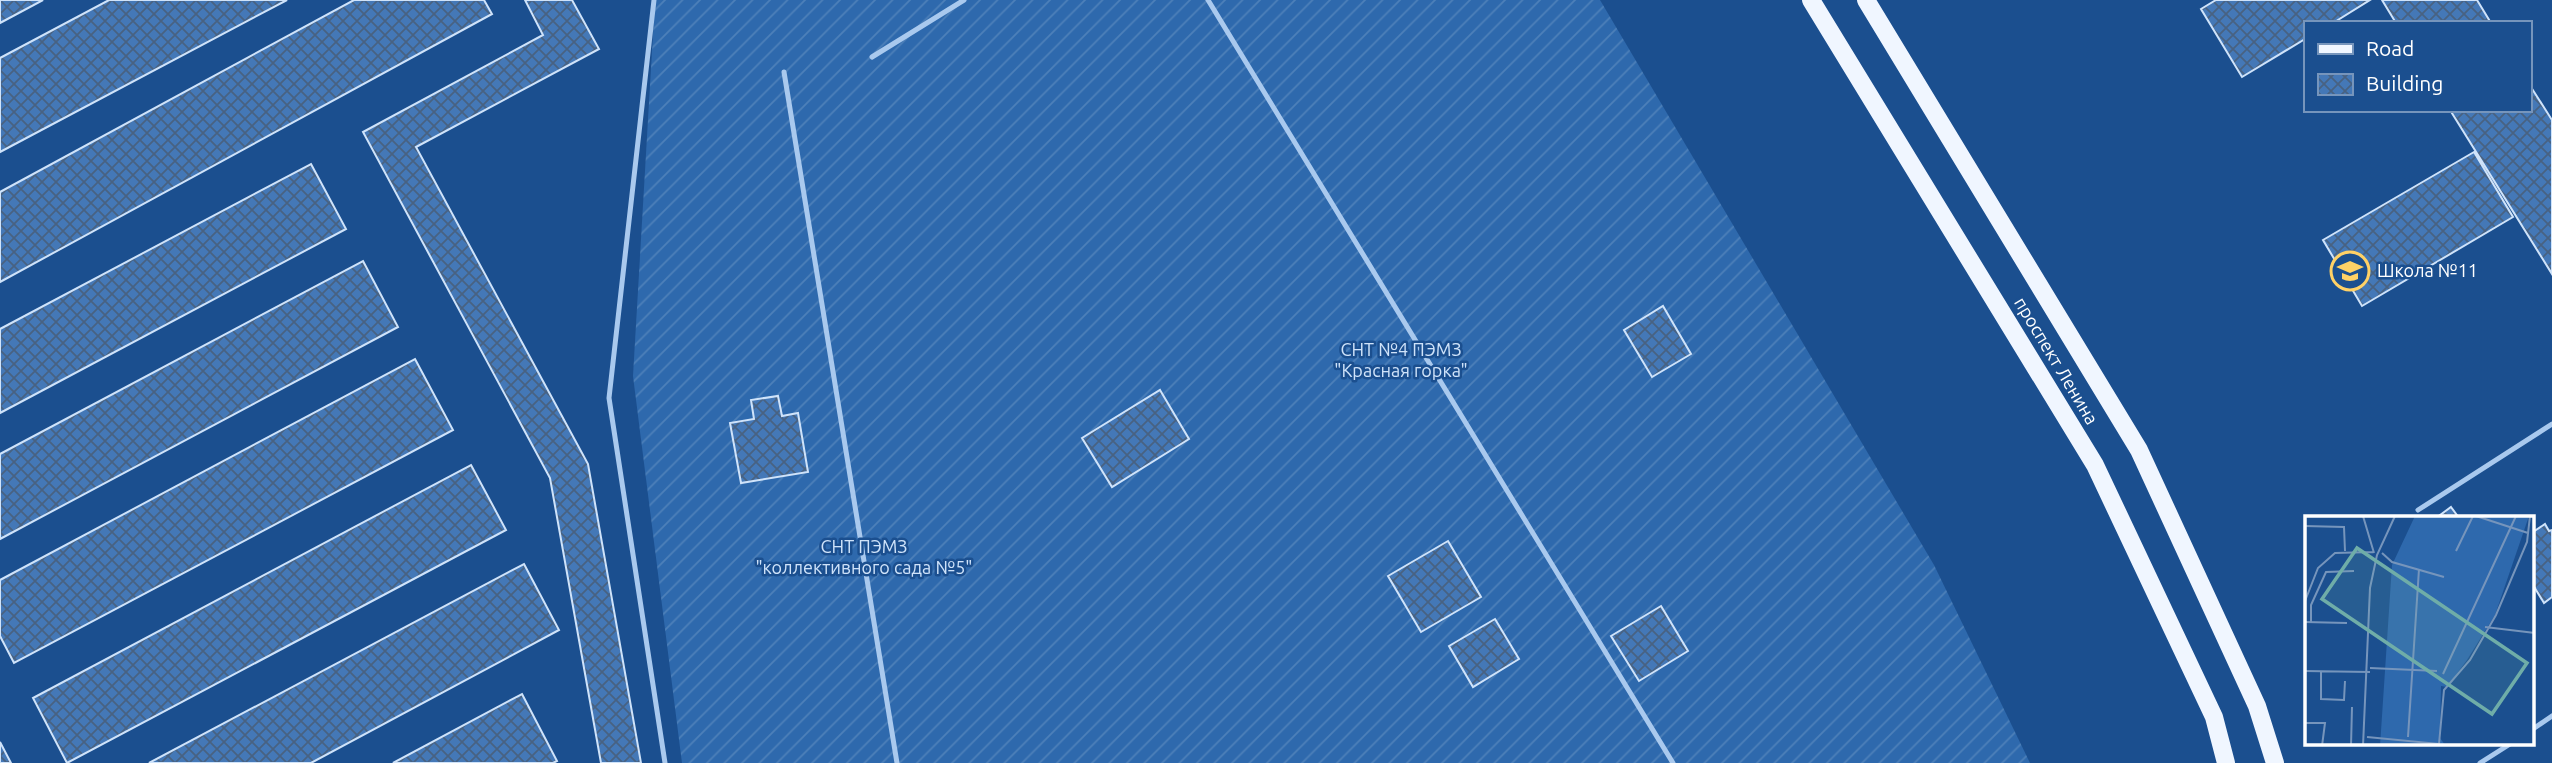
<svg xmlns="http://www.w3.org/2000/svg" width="2552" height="763" font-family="Ubuntu,sans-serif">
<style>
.garden{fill:url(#garden-furrows)}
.building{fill:url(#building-cross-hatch);stroke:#cfe3fa;stroke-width:2}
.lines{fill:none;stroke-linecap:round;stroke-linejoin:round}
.lane{stroke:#a9c9ee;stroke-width:5}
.primary{stroke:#f0f6ff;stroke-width:18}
.labels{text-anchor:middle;stroke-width:5;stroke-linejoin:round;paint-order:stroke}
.poi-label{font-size:18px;fill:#fff;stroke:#1b4f8f;text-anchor:start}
.park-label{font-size:18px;fill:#cfe3fa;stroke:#1b4f8f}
.street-label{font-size:18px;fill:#fff;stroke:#1b4f8f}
.inset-road{fill:none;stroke:#7695bc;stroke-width:2}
.view{fill:#6fada8;fill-opacity:0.15;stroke:#6fada8;stroke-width:3.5}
.inset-edge{fill:none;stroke:#fff;stroke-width:3.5}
</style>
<defs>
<pattern id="garden-furrows" width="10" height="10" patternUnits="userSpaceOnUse" patternTransform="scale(1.75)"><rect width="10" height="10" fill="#2e69ad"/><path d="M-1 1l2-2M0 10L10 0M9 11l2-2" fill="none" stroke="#4d80b9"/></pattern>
<pattern id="building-cross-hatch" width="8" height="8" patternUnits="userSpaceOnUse" patternTransform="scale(1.75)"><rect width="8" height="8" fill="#4478b7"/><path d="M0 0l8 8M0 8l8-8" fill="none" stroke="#486282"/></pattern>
</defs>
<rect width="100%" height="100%" fill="#1b4f8f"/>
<path class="garden" d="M 655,0 L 1600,0 L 1934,565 L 2030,763 L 682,763 L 633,376 Z"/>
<path class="building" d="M 0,0 L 43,0 L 0,23 Z
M 109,0 L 287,0 L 0,152 L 0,58 Z
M 354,0 L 484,0 L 492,14 L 0,282 L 0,192 Z
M 525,0 L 572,0 L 599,49 L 416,147 L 588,464 L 641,763 L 601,763 L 550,478 L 363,132 L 543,35 Z
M 2216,0 L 2370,0 L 2333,23 L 2305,23 L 2305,39 L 2242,77 L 2201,9 Z
M 2382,0 L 2477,0 L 2491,23 L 2396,23 Z
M 2529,84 L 2552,120 L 2552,274 L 2450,110 L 2529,110 Z
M 2474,152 L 2513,217 L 2362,306 L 2323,240 Z
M 311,164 L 346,229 L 0,413 L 0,329 Z
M 363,261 L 398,327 L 0,539 L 0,454 Z
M 1663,306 L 1691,354 L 1652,377 L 1624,330 Z
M 415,359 L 453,430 L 14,663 L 0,636 L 0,580 Z
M 1160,390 L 1189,439 L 1112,487 L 1082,438 Z
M 778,396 L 782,416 L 798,413 L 808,472 L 741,483 L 730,423 L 754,419 L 751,400 Z
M 471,465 L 506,530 L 67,763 L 33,698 Z
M 2451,507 L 2459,518 L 2436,518 Z
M 2545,524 L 2549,531 L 2552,530 L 2552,597 L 2544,603 L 2533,585 L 2533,532 Z
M 1448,541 L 1481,597 L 1421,632 L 1388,576 Z
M 524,564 L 559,630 L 311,763 L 149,763 Z
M 1661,606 L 1688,651 L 1639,681 L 1611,636 Z
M 1495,619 L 1519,659 L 1473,687 L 1449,646 Z
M 522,694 L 557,761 L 553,763 L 393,763 Z
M 0,742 L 11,763 L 0,763 Z"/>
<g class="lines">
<path class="lane" d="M 654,0 L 609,398 L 665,763
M 1208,0 L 1673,763
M 872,57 L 964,0
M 784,72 L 897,763
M 2418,510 L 2552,424
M 2533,729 L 2552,716
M 2480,763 L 2510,744"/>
<path class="primary" d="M 1811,0 L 2095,465 L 2214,717 L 2226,763
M 1866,0 L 2139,450 L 2257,706 L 2275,763"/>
</g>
<defs>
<symbol id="school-ring" viewBox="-11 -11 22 22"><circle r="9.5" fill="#1b4f8f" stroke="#ffd166" stroke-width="1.5"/><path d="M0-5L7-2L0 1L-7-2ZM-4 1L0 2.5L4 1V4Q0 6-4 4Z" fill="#ffd166"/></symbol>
</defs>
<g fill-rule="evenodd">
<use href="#school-ring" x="2328" y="249" width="44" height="44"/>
</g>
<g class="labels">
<g class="poi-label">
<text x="2377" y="277">Школа №11</text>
</g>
<g class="park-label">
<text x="1401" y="356">СНТ №4 ПЭМЗ<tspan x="1401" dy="21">"Красная горка"</tspan></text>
<text x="864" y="553">СНТ ПЭМЗ<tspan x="864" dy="21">"коллективного сада №5"</tspan></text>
</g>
<g class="street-label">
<text transform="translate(2056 361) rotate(59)" y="6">проспект Ленина</text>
</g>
</g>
<g transform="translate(2305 516)">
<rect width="229" height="229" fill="#1b4f8f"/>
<path d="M 110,0 L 224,0 L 190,99 L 162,144 L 142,171 L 136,170 L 135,222 L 140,229 L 75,230 L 87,49 Z" fill="#2e69ad"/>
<path class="inset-road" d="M 58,0 L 69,37M 171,0 L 223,17M 0,10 L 39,11 L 40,35M 151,35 L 168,0M 77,37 L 87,46 L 139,61M 0,85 L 13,52 L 30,37 L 68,36M 0,106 L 42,107M 6,106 L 6,89 L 21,56 L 49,55M 180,111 L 230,117M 65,152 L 132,155M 0,155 L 65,156M 16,155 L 16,183 L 39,184 L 40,165M 138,158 L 211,0M 0,207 L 20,207 L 17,230M 62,221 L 134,228 L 139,174 L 165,144 L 191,99 L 222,26 L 225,0M 103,221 L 114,53M 46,230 L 47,191M 58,230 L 65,72 L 72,39 L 90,0"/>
<path class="view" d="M 52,32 L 222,147 L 187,198 L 17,83 Z"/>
<rect width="229" height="229" class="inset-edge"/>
</g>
<rect x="2304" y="21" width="228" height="91" fill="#1b4f8f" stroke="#7695bc" stroke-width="2"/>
<rect x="2318" y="44" width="35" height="10" fill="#f0f6ff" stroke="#7695bc" stroke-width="2"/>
<text x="2366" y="56" font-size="21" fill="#ffffff">Road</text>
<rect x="2318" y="74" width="35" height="21" fill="url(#building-cross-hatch)" stroke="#7695bc" stroke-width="2"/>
<text x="2366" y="91" font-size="21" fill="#ffffff">Building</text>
</svg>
